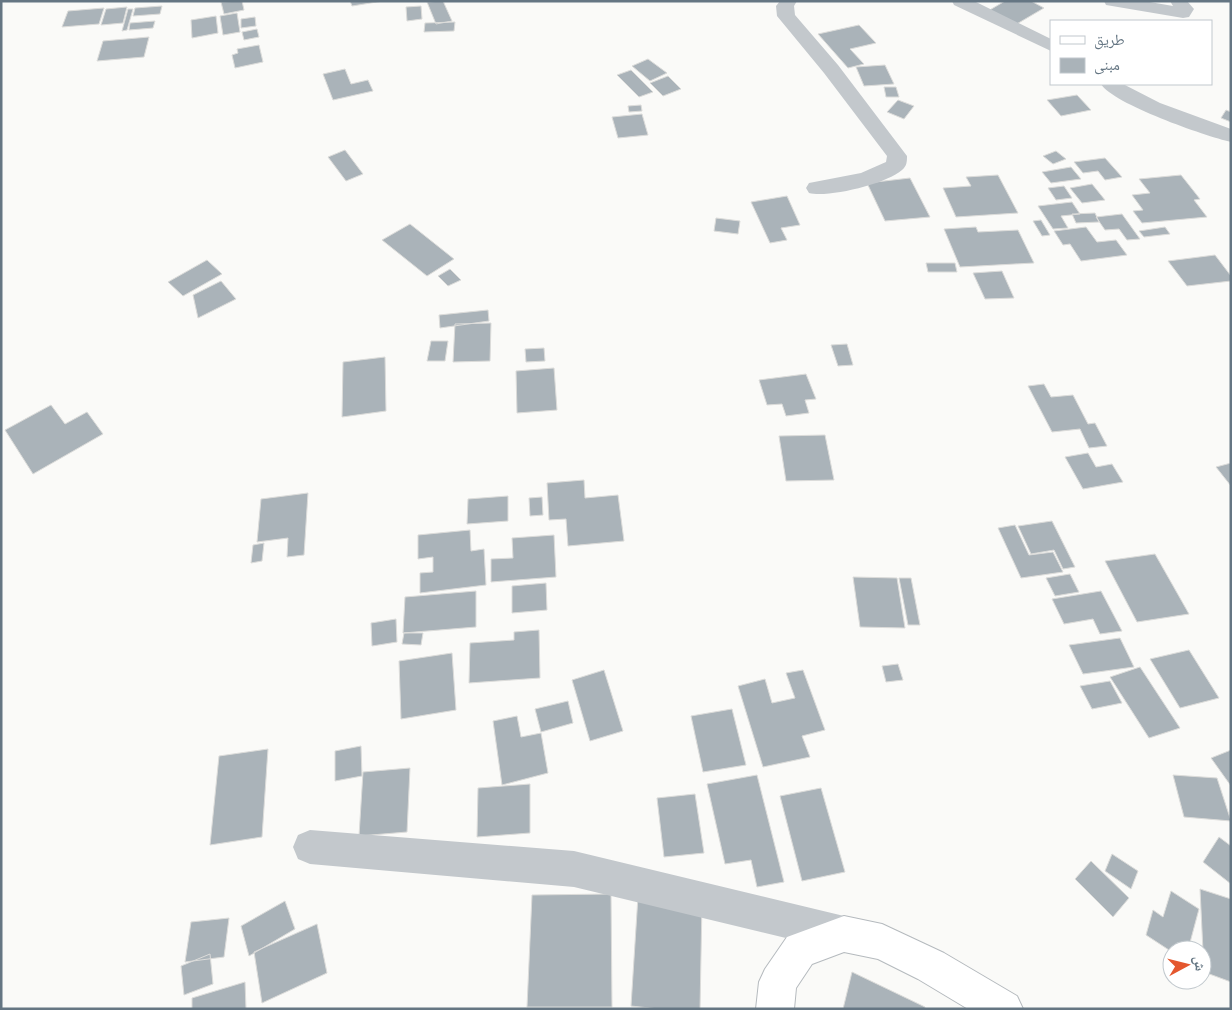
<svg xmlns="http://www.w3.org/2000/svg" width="1232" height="1010" font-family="'Alegreya Sans','Noto Naskh Arabic',sans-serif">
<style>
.building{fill:#aab3b9;stroke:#dcdcda}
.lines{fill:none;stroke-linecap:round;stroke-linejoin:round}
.major-casing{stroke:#b5babe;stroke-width:2}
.minor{fill:#c3c8cc;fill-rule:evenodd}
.major{fill:#fff;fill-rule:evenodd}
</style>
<rect width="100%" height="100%" fill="#fafaf8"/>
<path class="building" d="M 242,1 L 244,10 L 224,14 L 221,2 Z
M 350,1 L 383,1 L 352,6 Z
M 443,1 L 452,21 L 436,24 L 427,2 Z
M 1005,1 L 1031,1 L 1044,8 L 1015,25 L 988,11 Z
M 162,6 L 160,14 L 133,16 L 135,8 Z
M 421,6 L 422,19 L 407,21 L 406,7 Z
M 127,7 L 123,23 L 101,25 L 106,9 Z
M 104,8 L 99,24 L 62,27 L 68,11 Z
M 128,9 L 133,9 L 127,30 L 122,31 Z
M 237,13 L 240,32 L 223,35 L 220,16 Z
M 216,16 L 218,33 L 192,38 L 191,20 Z
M 255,17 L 256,26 L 241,28 L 241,19 Z
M 155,21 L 153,28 L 129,30 L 130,23 Z
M 455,22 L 454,31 L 424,32 L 425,23 Z
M 859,25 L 876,43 L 850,49 L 864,64 L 848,68 L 818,34 Z
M 257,29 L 259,37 L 244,40 L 242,32 Z
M 149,37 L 144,57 L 97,61 L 103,41 Z
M 259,45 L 263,62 L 235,68 L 232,55 L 238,53 L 237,49 Z
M 648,59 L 667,73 L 650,81 L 632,66 Z
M 885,65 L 894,84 L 864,86 L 856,67 Z
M 345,69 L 351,84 L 368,80 L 373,91 L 333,100 L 323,74 Z
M 631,70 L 653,92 L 639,97 L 617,75 Z
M 668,76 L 681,89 L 663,96 L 650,83 Z
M 884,87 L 896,87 L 899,97 L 886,97 Z
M 1077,95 L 1091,110 L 1061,116 L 1047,100 Z
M 898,100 L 914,106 L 904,119 L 887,112 Z
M 641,105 L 642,111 L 629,112 L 628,106 Z
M 1226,110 L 1231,112 L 1231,122 L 1221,118 Z
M 642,114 L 648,135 L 618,138 L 612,117 Z
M 345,150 L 363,174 L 346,181 L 328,157 Z
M 1056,151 L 1066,159 L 1053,164 L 1043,156 Z
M 1105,158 L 1122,177 L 1105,180 L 1098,171 L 1083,173 L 1074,162 Z
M 1071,167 L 1081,179 L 1051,183 L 1042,172 Z
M 998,175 L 1018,213 L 956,217 L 943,188 L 971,186 L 966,177 Z
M 1181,175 L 1200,199 L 1194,200 L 1207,217 L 1142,223 L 1133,211 L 1143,210 L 1132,195 L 1150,193 L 1139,179 Z
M 910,178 L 930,217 L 885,221 L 867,183 Z
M 1092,184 L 1105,200 L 1082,203 L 1070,188 Z
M 1064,186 L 1072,198 L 1056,200 L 1048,188 Z
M 787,196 L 800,225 L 781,228 L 787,240 L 770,243 L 751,202 Z
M 1072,202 L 1080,214 L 1061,216 L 1068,228 L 1053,229 L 1038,206 Z
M 1095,213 L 1099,222 L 1076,223 L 1072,214 Z
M 1122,214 L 1140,239 L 1127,240 L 1119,229 L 1105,230 L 1096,217 Z
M 716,218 L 740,221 L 738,234 L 714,231 Z
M 1041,220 L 1050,235 L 1042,236 L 1033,221 Z
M 410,224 L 454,259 L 427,276 L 382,240 Z
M 976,227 L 978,232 L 1018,230 L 1034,263 L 960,267 L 944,229 Z
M 1086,227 L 1097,242 L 1116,240 L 1127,255 L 1081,261 L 1070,244 L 1063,245 L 1054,231 Z
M 1165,227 L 1170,234 L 1144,237 L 1139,231 Z
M 1215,255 L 1231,276 L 1231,281 L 1187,286 L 1168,261 Z
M 207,260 L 222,274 L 183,296 L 168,282 Z
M 926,263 L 955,263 L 957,272 L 928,272 Z
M 450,269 L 461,280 L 448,286 L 438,276 Z
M 1002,271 L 1014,298 L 985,299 L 973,273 Z
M 221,281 L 236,299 L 198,318 L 193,295 Z
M 488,310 L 489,321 L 440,328 L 439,315 Z
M 491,323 L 490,361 L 453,362 L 455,324 Z
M 431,341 L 448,341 L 445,361 L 427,361 Z
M 847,344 L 853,365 L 838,366 L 831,345 Z
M 544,348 L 545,361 L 526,362 L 525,349 Z
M 385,357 L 386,411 L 342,417 L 343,362 Z
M 554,368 L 557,410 L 517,413 L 516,371 Z
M 806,374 L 816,399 L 805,400 L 809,413 L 786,416 L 782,404 L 767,405 L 759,380 Z
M 1044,384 L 1051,397 L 1073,395 L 1088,424 L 1095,423 L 1107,446 L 1089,448 L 1080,429 L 1052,432 L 1028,386 Z
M 51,405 L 65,424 L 87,412 L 103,434 L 33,474 L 5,430 Z
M 825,435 L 834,480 L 786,481 L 779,436 Z
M 1088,453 L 1096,467 L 1112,464 L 1123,482 L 1083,489 L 1065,457 Z
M 1231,463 L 1231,486 L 1216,467 Z
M 584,480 L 585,498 L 618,495 L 624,541 L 568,546 L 566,519 L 549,520 L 547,483 Z
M 308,493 L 304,555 L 287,557 L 288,538 L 257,542 L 261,499 Z
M 508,496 L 508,521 L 467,524 L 468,499 Z
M 542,497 L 543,515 L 530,516 L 529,498 Z
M 1052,521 L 1075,567 L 1063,569 L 1054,550 L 1031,554 L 1018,526 Z
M 1015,525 L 1029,555 L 1053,552 L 1063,572 L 1021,578 L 998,528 Z
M 470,530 L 471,551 L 484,549 L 486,585 L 420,593 L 420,573 L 433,572 L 433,557 L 418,559 L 418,535 Z
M 554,535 L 556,577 L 491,582 L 491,559 L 513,558 L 512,538 Z
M 264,543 L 262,561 L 251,563 L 253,545 Z
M 1155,554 L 1189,614 L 1137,622 L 1105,561 Z
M 1070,574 L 1079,592 L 1055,596 L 1046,578 Z
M 853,577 L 897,578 L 905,628 L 860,627 Z
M 899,578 L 911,578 L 920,625 L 908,625 Z
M 546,583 L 547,610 L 512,613 L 512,586 Z
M 476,591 L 476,627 L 403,633 L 405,597 Z
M 1101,591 L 1122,631 L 1100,634 L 1093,619 L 1064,624 L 1052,599 Z
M 396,619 L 397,642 L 372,646 L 371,623 Z
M 539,630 L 540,678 L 469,683 L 470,643 L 514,640 L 514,632 Z
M 404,633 L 423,633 L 421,645 L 402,644 Z
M 1120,638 L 1134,667 L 1083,674 L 1069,645 Z
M 1189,650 L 1219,698 L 1180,708 L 1150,659 Z
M 452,653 L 456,710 L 401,719 L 399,661 Z
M 898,664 L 903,680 L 886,682 L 882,666 Z
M 1140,667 L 1180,728 L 1149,738 L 1110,677 Z
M 604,670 L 623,731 L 590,741 L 572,680 Z
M 803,670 L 825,730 L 802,736 L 810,757 L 763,767 L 738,686 L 765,679 L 772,703 L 795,698 L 786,673 Z
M 1110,681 L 1122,703 L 1092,709 L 1080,686 Z
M 568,701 L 573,723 L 541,732 L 535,709 Z
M 732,709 L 746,765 L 703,772 L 691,716 Z
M 517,716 L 521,737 L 541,733 L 548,773 L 502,785 L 493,721 Z
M 361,746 L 362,776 L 335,781 L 335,751 Z
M 268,749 L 262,837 L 210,845 L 219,756 Z
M 1231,750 L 1231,786 L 1211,758 Z
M 410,768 L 407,832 L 359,836 L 363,772 Z
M 757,775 L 784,882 L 757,887 L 751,860 L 725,864 L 707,784 Z
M 1173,775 L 1217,778 L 1231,821 L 1184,817 Z
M 530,784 L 530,833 L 477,837 L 478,788 Z
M 821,788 L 845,872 L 802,881 L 780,796 Z
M 695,794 L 704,853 L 664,857 L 657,798 Z
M 1219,837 L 1231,846 L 1231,884 L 1203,862 Z
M 1112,854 L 1138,871 L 1131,889 L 1105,871 Z
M 1091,861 L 1129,898 L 1113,917 L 1075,879 Z
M 1200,889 L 1231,899 L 1231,982 L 1204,972 Z
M 1171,891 L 1199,909 L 1188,950 L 1172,950 L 1172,952 L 1146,935 L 1153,910 L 1163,917 Z
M 611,894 L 612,1007 L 527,1007 L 532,895 Z
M 638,896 L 702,902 L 700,1009 L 659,1009 L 631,1006 Z
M 285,901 L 295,929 L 249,956 L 241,926 Z
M 229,918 L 224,957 L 185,962 L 191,922 Z
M 317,924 L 327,973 L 262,1003 L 254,952 Z
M 210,954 L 213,984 L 184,995 L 181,966 Z
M 852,972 L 925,1007 L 925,1009 L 843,1009 Z
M 245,982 L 246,1009 L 192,1009 L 192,998 Z"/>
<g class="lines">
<defs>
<path id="major" d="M 844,916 L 882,924 L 944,953 L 1017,996 L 1023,1009 L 968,1009 L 918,979 L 878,959 L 844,952 L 812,964 L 796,988 L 794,1009 L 756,1009 L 759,982 L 765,969 L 787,937 Z"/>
</defs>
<use href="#major" class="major-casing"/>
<path class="minor" d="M 780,1 L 797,1 L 794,6 L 795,15 L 838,65 L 907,156 C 907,161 907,166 902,170 C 886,184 828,198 809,193 L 806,188 L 809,183 L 861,173 L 886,162 L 887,156 L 824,73 L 777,16 L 776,6 Z
M 952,1 L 974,1 L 1051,39 L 1051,51 L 954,5 Z
M 1104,1 L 1144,1 L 1173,6 L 1170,1 L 1187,1 L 1194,9 L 1189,17 L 1183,18 L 1112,6 L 1106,5 Z
M 1101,84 L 1123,84 L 1160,103 L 1231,129 L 1231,142 C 1205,136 1113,104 1101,84 Z
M 310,830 L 574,851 L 844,916 L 857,921 L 862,934 L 857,947 L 844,952 L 574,887 L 310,864 L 298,859 L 293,847 L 298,835 Z"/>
<use href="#major" class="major"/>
</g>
<rect width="1232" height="1010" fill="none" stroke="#657683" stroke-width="5"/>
<rect x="1050" y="20" width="162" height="65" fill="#ffffff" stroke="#c1c8cd"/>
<rect x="1060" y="36" width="25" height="8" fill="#ffffff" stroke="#c1c8cd"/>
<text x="1094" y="45" font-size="15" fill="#657683">طريق</text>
<rect x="1060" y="58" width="25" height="15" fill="#aab3b9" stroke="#c1c8cd"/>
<text x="1094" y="70" font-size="15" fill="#657683">مبنى</text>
<g transform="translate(1187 965) rotate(83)"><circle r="24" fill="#ffffff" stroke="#c1c8cd"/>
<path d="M0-4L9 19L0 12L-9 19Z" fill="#e4572e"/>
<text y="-8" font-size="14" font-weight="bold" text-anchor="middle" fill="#657683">ش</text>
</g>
</svg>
